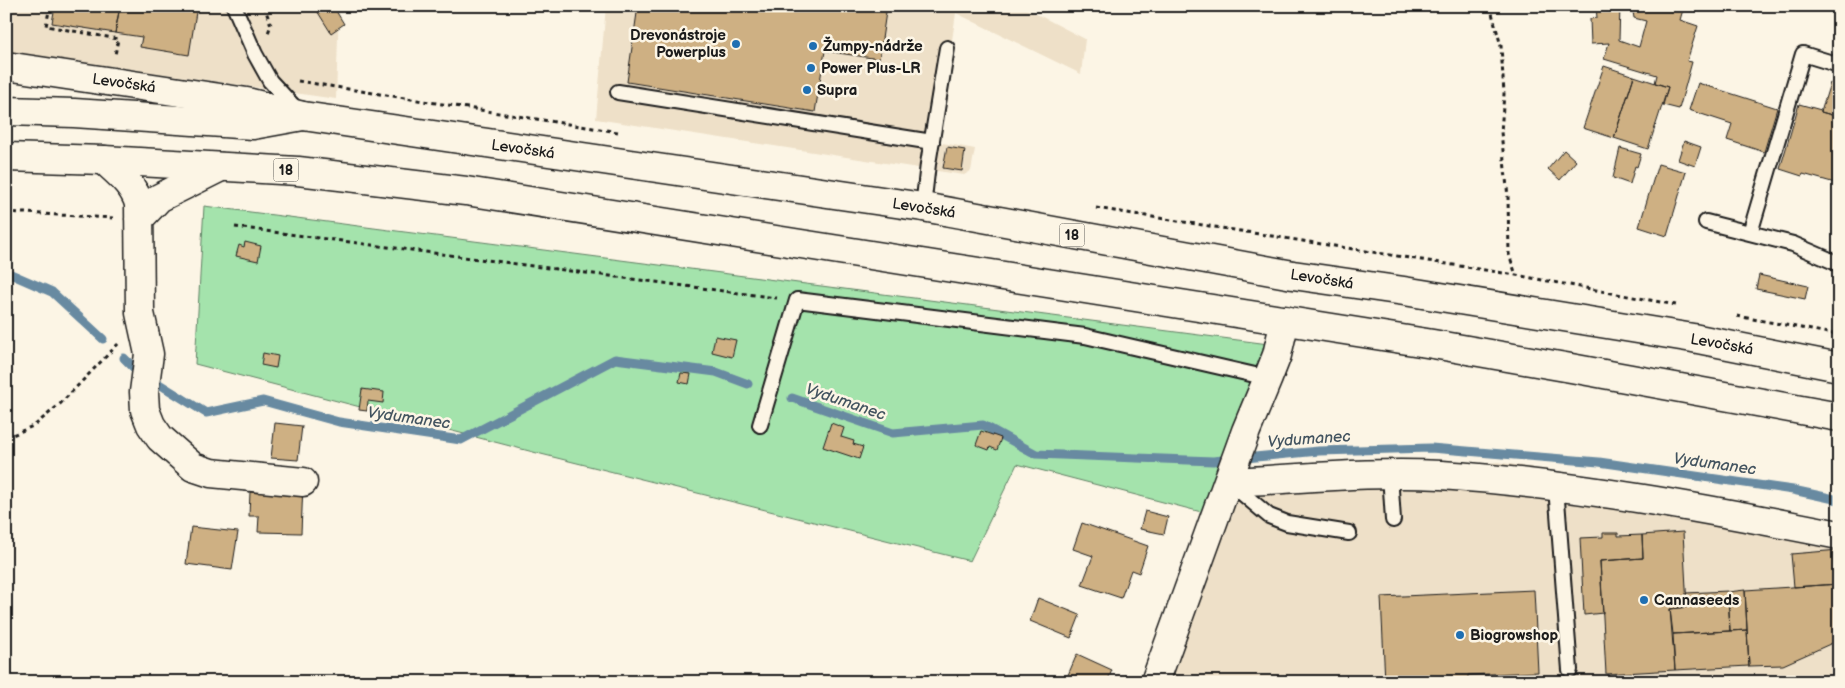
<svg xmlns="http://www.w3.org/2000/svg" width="1845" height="688" font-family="'Balsamiq Sans',sans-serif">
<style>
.built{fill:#eee0c8}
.green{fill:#a4e3ac;stroke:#608064}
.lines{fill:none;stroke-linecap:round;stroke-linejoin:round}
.stream{stroke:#688aa1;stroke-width:9}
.building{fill:#ceb083;stroke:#1c1c1c}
.service-casing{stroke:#1c1c1c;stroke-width:18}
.minor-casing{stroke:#1c1c1c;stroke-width:31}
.primary-casing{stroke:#1c1c1c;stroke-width:31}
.motorway-casing{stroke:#1c1c1c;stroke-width:31}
.path{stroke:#1c1c1c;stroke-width:3;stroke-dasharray:4 4;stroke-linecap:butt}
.service{stroke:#fcf5e5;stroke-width:14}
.minor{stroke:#fcf5e5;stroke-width:28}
.primary{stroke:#fcf5e5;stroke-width:28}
.motorway{stroke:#fcf5e5;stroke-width:28}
.poi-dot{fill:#1f6fb2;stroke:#fcf5e5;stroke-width:2}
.labels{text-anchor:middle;stroke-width:5;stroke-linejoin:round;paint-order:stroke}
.shield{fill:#fcf5e5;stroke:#5f5d58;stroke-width:1}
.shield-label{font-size:14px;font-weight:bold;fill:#1c1c1c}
.poi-label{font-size:15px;font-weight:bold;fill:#1c1c1c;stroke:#fcf5e5;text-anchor:start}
.street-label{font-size:15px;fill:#1c1c1c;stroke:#fcf5e5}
.water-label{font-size:16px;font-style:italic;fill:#42535f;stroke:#fcf5e5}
</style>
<rect width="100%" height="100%" fill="#fcf5e5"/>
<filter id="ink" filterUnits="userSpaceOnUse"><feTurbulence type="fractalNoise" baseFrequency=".02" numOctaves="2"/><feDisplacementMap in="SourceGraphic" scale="10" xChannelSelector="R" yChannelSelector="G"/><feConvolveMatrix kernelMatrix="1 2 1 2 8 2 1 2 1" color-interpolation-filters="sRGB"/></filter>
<g filter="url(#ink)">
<path class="built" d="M 6,6 L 339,6 L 336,99 L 6,51 Z
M 606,6 L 1021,6 L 1085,39 L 1081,74 L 956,13 L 937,142 L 975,149 L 971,171 L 964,175 L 596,119 Z
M 1498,462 L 1839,520 L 1839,682 L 1171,682 L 1209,514 L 1216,492 Z"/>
<path class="green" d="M 204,206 L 1284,346 L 1209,514 L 1017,464 L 970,561 L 537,453 L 195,364 Z"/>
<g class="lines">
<path class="stream" d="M 6,272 L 52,292 L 103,339
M 124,358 L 135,369 L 206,413 L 263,401 L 339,422 L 461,440 L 615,359 L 716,372 L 748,384
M 792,398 L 893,433 L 983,425 L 1036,454 L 1213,461 L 1319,451 L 1431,448 L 1599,462 L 1793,490 L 1839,500"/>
</g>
<path class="building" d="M 55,6 L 120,6 L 115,33 L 52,23 Z
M 120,6 L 197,6 L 189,55 L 140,47 L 142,37 L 115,33 Z
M 314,6 L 333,6 L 344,24 L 331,33 Z
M 638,6 L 847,6 L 886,12 L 879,59 L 825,51 L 815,112 L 627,82 Z
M 1596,6 L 1620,6 L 1619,40 L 1639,47 L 1646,21 L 1634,18 L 1632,6 L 1684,6 L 1680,20 L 1698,26 L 1687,61 L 1692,62 L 1679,109 L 1663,105 L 1668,87 L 1655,83 L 1657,75 L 1604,59 L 1609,43 L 1591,44 L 1590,19 L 1597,18 Z
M 1604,66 L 1634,76 L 1614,138 L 1583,128 Z
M 1634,76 L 1668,87 L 1648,149 L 1614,138 Z
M 1698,83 L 1777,108 L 1764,152 L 1727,140 L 1732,124 L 1689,110 Z
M 1830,83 L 1839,86 L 1839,117 L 1821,112 Z
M 1799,104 L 1821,110 L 1821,112 L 1839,117 L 1839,184 L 1803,174 L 1802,176 L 1780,169 Z
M 1684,141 L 1701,147 L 1695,166 L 1678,160 Z
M 947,147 L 965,150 L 962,171 L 943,168 Z
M 1620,148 L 1641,154 L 1637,167 L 1635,166 L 1630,184 L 1613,178 Z
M 1564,150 L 1576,161 L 1560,180 L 1548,169 Z
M 1658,164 L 1686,172 L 1667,236 L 1639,227 Z
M 245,242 L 261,246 L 258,261 L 236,256 L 239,245 L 244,247 Z
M 1759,275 L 1808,286 L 1805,299 L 1756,289 Z
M 715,336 L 736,340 L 732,357 L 712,352 Z
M 263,353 L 278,356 L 276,368 L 261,365 Z
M 681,373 L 691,374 L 689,384 L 679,382 Z
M 362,389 L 384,392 L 383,403 L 368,401 L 367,411 L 359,410 Z
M 275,423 L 302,426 L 298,460 L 271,458 Z
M 831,423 L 844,428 L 841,437 L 854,441 L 853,444 L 863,447 L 859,459 L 823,447 Z
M 981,431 L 1001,438 L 997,450 L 990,447 L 989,450 L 976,445 Z
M 258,483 L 303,485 L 301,533 L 258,532 L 259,516 L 249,516 L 250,492 L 258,493 Z
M 1145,511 L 1168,517 L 1164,534 L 1140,529 Z
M 1082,523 L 1148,546 L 1139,573 L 1131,570 L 1121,598 L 1082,585 L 1093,556 L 1073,549 Z
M 191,527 L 238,532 L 232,570 L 186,564 Z
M 1683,532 L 1687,607 L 1670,609 L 1675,670 L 1606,674 L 1600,561 L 1643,558 L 1642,535 Z
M 1603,533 L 1618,533 L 1618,536 L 1642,535 L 1643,558 L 1600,561 L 1603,613 L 1584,615 L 1580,538 L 1603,537 Z
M 1839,550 L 1839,584 L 1794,587 L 1791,554 Z
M 1839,584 L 1839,640 L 1783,665 L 1749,666 L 1745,590 Z
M 1534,590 L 1538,672 L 1468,675 L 1468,682 L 1385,682 L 1381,597 Z
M 1745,590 L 1747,630 L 1730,631 L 1728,592 Z
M 1728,591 L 1730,631 L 1673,634 L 1670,609 L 1687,607 L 1686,593 Z
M 1038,598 L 1080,615 L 1071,638 L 1030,621 Z
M 1747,630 L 1749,666 L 1675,670 L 1673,634 Z
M 1077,654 L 1112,670 L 1107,682 L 1065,682 Z"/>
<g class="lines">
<defs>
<path id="service" d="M 234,6 L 255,54 L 270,81 L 297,110
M 618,92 L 932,142
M 923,207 L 928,164 L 947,48
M 1706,222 L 1793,244 L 1839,264
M 1750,233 L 1803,54 L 1839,65
M 760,425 L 797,300 L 1085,336 L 1268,378
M 1390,474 L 1393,520
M 1229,482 L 1269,516 L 1287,523 L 1349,533
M 1556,487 L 1570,670"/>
<path id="minor" d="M 104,160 C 118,173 134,185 139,204 L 140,313 L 149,354 L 144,392 L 145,410 L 151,425 L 160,438 L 193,467 L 211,473 L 303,482
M 139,219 L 159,198 L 221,167
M 1229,482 C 1299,479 1371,471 1441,475 C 1575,484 1708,509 1839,535
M 1155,682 L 1246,431 L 1268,378 L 1277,355 L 1285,320"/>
<path id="primary" d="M 6,66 L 247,102 L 303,116 L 923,207 L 1293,275 L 1404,291 L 1693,338 L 1839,367
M 6,157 L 104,160 L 298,171 L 466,191 L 1433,344 L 1571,368 L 1839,417"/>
<path id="motorway" d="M 6,111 L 74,113 L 253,125 L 303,116"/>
</defs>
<use href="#service" class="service-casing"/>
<use href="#minor" class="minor-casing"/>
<use href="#primary" class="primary-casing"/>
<use href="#motorway" class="motorway-casing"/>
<path class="path" d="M 50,6 L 46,26 L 118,39 L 115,55
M 264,6 L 271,25 L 268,33
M 1490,6 L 1501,46 L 1504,94 L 1501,132 L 1508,197 L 1509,254 L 1516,275
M 298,81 L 618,132
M 1096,208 L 1516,275 L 1676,305
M 6,212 L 113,218
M 235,227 L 777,298
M 1737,316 L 1839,335
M 6,438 L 35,425 L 60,404 L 119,343"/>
<use href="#service" class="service"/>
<use href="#minor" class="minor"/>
<use href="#primary" class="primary"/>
<use href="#motorway" class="motorway"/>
</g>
</g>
<g class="poi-dot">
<circle cx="736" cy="44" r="5"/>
<circle cx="813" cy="46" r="5"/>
<circle cx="811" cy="68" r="5"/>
<circle cx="807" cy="90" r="5"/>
<circle cx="1644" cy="600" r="5"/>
<circle cx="1460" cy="635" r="5"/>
</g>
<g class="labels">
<g class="shield">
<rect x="273.5" y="158.5" width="25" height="23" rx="4"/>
<rect x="1059.5" y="223.5" width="25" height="23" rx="4"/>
</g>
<g class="shield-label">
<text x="286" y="175">18</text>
<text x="1072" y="240">18</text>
</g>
<g class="poi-label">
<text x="726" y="40" text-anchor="end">Drevonástroje<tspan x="726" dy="17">Powerplus</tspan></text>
<text x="823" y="51">Žumpy-nádrže</text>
<text x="821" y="73">Power Plus-LR</text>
<text x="817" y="95">Supra</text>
<text x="1654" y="605">Cannaseeds</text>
<text x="1470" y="640">Biogrowshop</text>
</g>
<g class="street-label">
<text transform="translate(124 83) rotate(8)" y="5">Levočská</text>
<text transform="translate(523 149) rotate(8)" y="5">Levočská</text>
<text transform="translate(924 208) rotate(9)" y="5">Levočská</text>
<text transform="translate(1322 279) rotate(9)" y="5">Levočská</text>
<text transform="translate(1722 344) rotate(10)" y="5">Levočská</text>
</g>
<g class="water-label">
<text transform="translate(846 401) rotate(19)" y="6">Vydumanec</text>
<text transform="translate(409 417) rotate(8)" y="6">Vydumanec</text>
<text transform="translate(1309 438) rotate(-4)" y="6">Vydumanec</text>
<text transform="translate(1715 463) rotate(8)" y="6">Vydumanec</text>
</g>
</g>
<rect width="1845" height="688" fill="none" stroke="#fcf5e5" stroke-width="25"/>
<rect x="12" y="12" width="1820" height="663" fill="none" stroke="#1c1c1c" stroke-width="2" filter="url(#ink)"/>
</svg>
